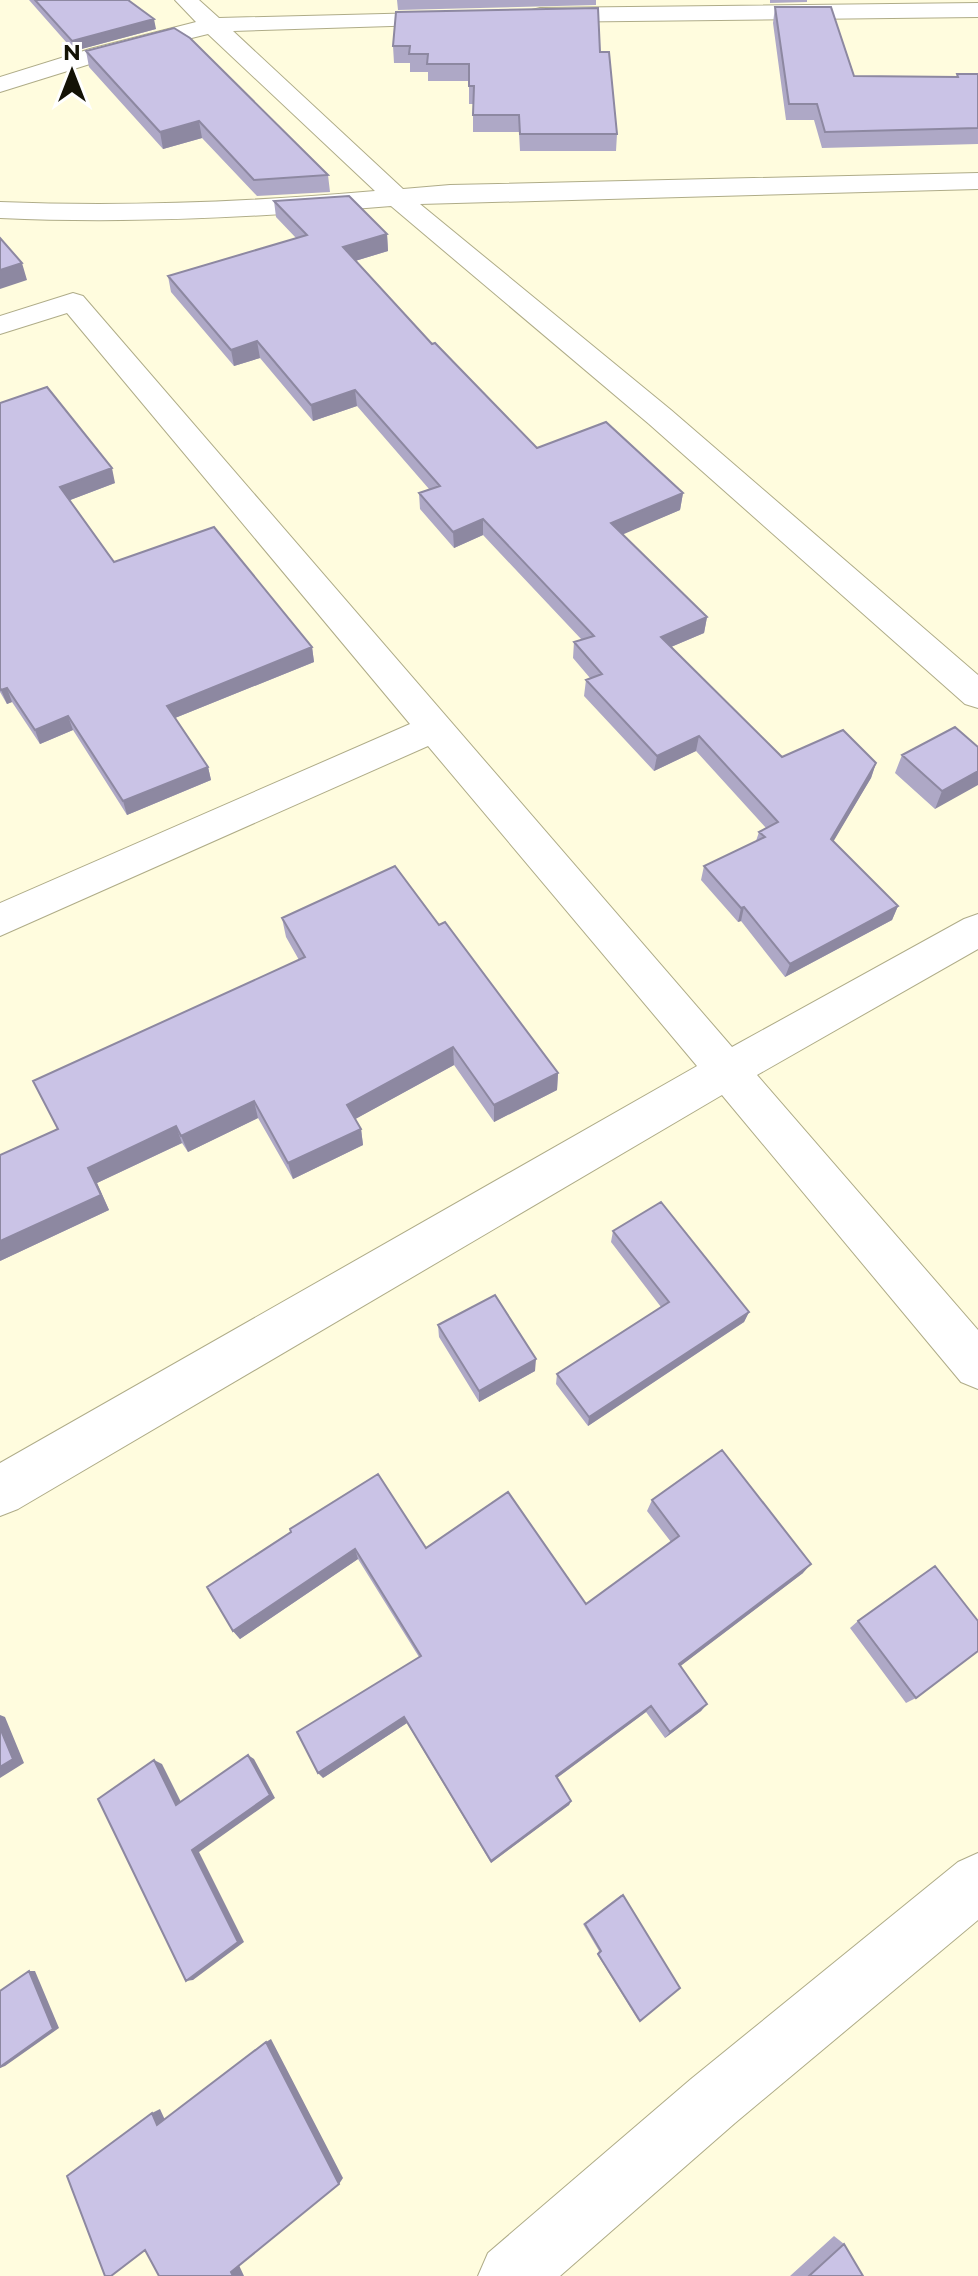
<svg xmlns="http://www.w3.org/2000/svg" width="978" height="2276" font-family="Montserrat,sans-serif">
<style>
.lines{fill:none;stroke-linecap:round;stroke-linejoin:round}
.minor-casing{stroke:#afac88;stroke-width:2}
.minor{fill:#fff;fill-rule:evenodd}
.wall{fill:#aea8c6}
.shaded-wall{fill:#8d88a1}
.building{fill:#cac3e6;stroke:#8d88a1;stroke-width:2}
</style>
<rect width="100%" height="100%" fill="#fffcde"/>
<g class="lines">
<defs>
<path id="minor" d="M 175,0 L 199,0 L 219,18 L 464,12 L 468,17 L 464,22 L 456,24 L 233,31 L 403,189 L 450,185 L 978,173 L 978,189 L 420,204 L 671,410 L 978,675 L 978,708 L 965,704 L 649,424 L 391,206 C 260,217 131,224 0,218 L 0,202 C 125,207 250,202 375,191 L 208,34 L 106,59 L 0,92 L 0,77 L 90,49 L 196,22 Z
M 978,3 L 978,17 L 540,22 L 532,20 L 528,15 L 532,10 L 540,8 Z
M 73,293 L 83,296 L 732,1047 L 964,919 L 978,914 L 978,949 L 757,1075 L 978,1330 L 978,1389 L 961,1382 L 722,1095 L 18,1509 L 0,1516 L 0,1463 L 697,1066 L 428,746 L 0,936 L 0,903 L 410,724 L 67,313 L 0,334 L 0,316 Z
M 978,1853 L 978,1920 L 735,2123 L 560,2276 L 478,2276 L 488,2253 L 691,2079 L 958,1862 Z"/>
</defs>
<use href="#minor" class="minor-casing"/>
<use href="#minor" class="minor"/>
</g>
<path class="wall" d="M 29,0 L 128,0 L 156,29 L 74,51 Z
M 397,0 L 596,0 L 596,5 L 398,10 Z
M 770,0 L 807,0 L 807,2 L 770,3 Z
M 775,7 L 854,76 L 957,77 L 957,74 L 978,74 L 978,144 L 822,148 L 814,120 L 786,120 L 773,23 Z
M 393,46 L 600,52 L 617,134 L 616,151 L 520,151 L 519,132 L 473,132 L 473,104 L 469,104 L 469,81 L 428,81 L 428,72 L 410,72 L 410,63 L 394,63 Z
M 86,51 L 328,175 L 330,192 L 257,196 L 202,138 L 163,149 L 89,67 Z
M 274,201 L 387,234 L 388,251 L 355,261 L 432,344 L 537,448 L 683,493 L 680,510 L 622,534 L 707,617 L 704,633 L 671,647 L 782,757 L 876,763 L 871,778 L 833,841 L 898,906 L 892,920 L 785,977 L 741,921 L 738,922 L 701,880 L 704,866 L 756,841 L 759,832 L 766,828 L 696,751 L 654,771 L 584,696 L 586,680 L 590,678 L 573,658 L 574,642 L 582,640 L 483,535 L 454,548 L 420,509 L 419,493 L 429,489 L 357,406 L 313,421 L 260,358 L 234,366 L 171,292 L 168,276 L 296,238 L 276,217 Z
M 0,403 L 115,483 L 70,500 L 114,562 L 312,647 L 314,662 L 175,718 L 208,767 L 211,780 L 127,815 L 73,730 L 40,744 L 12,702 L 7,704 L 0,692 Z
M 978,747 L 935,809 L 895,773 L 902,755 Z
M 282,918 L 439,925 L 558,1073 L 557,1090 L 494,1122 L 454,1065 L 355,1119 L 361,1129 L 363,1145 L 293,1179 L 258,1118 L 188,1152 L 182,1143 L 97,1183 L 109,1210 L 0,1261 L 58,1129 L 299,960 L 286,937 Z
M 613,1231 L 749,1312 L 744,1322 L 588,1426 L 556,1384 L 557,1374 L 661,1307 L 611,1242 Z
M 438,1325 L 535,1371 L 479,1402 L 439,1337 Z
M 652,1500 L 803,1573 L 680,1666 L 707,1704 L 701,1711 L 665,1738 L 646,1712 L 557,1778 L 571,1801 L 569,1805 L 491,1863 L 407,1723 L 323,1778 L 419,1657 L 358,1559 L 240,1639 L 233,1631 L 291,1532 L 426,1548 L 586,1604 L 671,1542 L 647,1511 Z
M 858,1621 L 916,1698 L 906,1703 L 850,1628 Z
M 621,1895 L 623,1895 L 640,2021 L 638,2020 L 597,1954 L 599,1951 L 583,1924 Z
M 834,2236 L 844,2244 L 863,2276 L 790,2276 Z"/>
<path class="shaded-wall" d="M 154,19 L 156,29 L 74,51 L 72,41 Z
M 199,121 L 202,138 L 163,149 L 160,132 Z
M 387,234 L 388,251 L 345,264 L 343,247 Z
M 22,263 L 27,280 L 0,289 L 0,270 Z
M 257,341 L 260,358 L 234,366 L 231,350 Z
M 355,390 L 357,406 L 313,421 L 311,405 Z
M 112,468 L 115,483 L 65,502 L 60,487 Z
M 683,493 L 680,510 L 610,540 L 611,523 Z
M 483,519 L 483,535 L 454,548 L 453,532 Z
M 707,617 L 704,633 L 659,652 L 661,637 Z
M 312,647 L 314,662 L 170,720 L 167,706 Z
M 7,688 L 12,702 L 7,704 L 1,690 Z
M 68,716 L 73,730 L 40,744 L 35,730 Z
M 699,736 L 696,751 L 654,771 L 657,756 Z
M 876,763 L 871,778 L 826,854 L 831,839 Z
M 208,767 L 211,780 L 127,815 L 123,801 Z
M 978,771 L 978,785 L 935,809 L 942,791 Z
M 898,906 L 892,920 L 785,977 L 790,964 Z
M 744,907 L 741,921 L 738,922 L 741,908 Z
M 453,1047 L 454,1065 L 350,1122 L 347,1105 Z
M 558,1073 L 557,1090 L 494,1122 L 494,1105 Z
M 254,1101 L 258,1118 L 188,1152 L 181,1136 Z
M 176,1126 L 182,1143 L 97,1183 L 109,1210 L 0,1261 L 0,1241 L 88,1168 Z
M 361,1129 L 363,1145 L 293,1179 L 288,1163 Z
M 749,1312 L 744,1322 L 588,1426 L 589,1417 Z
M 536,1359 L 535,1371 L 479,1402 L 479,1391 Z
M 355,1549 L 358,1559 L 240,1639 L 233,1631 Z
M 811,1564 L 803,1573 L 674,1671 L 679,1664 Z
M 707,1704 L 701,1711 L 665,1738 L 670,1732 Z
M 651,1706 L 646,1712 L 554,1780 L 556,1776 Z
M 0,1715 L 5,1717 L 24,1763 L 0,1778 Z
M 404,1717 L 407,1723 L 323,1778 L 318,1773 Z
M 248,1755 L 254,1759 L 275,1798 L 199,1852 L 244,1942 L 193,1980 L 186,1981 L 192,1850 Z
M 154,1760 L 162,1764 L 184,1808 L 176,1805 Z
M 571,1801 L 569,1805 L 491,1863 L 491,1861 Z
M 29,1971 L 35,1971 L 59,2028 L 5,2066 L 0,2068 Z
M 271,2039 L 343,2178 L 339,2184 L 266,2042 Z
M 160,2109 L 165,2120 L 157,2125 L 152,2113 Z
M 238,2263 L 244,2276 L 233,2276 L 231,2272 Z"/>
<path class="building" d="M 35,0 L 128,0 L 154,19 L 72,41 Z
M 775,7 L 831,7 L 854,76 L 958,77 L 957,74 L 978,74 L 978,128 L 825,132 L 817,104 L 789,104 Z
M 598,8 L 600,52 L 609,52 L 617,134 L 520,134 L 519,115 L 473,115 L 474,86 L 469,86 L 469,64 L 427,64 L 428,54 L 409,54 L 410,46 L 393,46 L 396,12 Z
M 174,28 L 190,38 L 328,175 L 254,180 L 199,121 L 160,132 L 86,51 Z
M 349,196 L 387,234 L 343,247 L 432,344 L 435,343 L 537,448 L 606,422 L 683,493 L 611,523 L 707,617 L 661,637 L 782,757 L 843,730 L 876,763 L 831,839 L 898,906 L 790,964 L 744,907 L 741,908 L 704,866 L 765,837 L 759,832 L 778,822 L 699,736 L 657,756 L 586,680 L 602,674 L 574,642 L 594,636 L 483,519 L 453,532 L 419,493 L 440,486 L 355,390 L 311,405 L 257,341 L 231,350 L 168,276 L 307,235 L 274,201 Z
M 0,238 L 22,263 L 0,270 Z
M 47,387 L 112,468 L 60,487 L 114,562 L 214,527 L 312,647 L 167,706 L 208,767 L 123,801 L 68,716 L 35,730 L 7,688 L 1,690 L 0,688 L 0,403 Z
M 955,727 L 978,747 L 978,771 L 942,791 L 902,755 Z
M 395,866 L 439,925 L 445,922 L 558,1073 L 494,1105 L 453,1047 L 347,1105 L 361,1129 L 288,1163 L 254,1101 L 181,1136 L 176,1126 L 88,1168 L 101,1195 L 0,1241 L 0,1155 L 58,1129 L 33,1081 L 305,957 L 282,918 Z
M 661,1202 L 749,1312 L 589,1417 L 557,1374 L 669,1302 L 613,1231 Z
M 495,1295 L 536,1359 L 479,1391 L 438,1325 Z
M 722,1450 L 811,1564 L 679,1664 L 707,1704 L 670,1732 L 651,1706 L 556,1776 L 571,1801 L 491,1861 L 404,1717 L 318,1773 L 297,1732 L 421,1656 L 355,1549 L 233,1631 L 207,1587 L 291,1532 L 290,1529 L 378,1474 L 426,1548 L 508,1492 L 586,1604 L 679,1536 L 652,1500 Z
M 935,1566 L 978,1621 L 978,1651 L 916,1698 L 858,1621 Z
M 0,1728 L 13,1759 L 0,1767 Z
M 248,1755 L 270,1795 L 192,1850 L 238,1942 L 186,1981 L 98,1799 L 154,1760 L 176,1805 Z
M 623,1895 L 680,1988 L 640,2021 L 598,1954 L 601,1951 L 585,1924 Z
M 29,1971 L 53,2029 L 0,2067 L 0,1991 Z
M 266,2042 L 339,2184 L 231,2272 L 233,2276 L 159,2276 L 145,2250 L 111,2276 L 105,2276 L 67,2176 L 152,2113 L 157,2125 Z
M 844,2244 L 863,2276 L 809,2276 Z"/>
<g transform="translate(72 72)" stroke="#ffffff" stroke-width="6" paint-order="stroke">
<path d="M0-6L14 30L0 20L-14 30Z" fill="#141306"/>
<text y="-12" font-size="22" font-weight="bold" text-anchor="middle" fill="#141306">N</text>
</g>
</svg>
